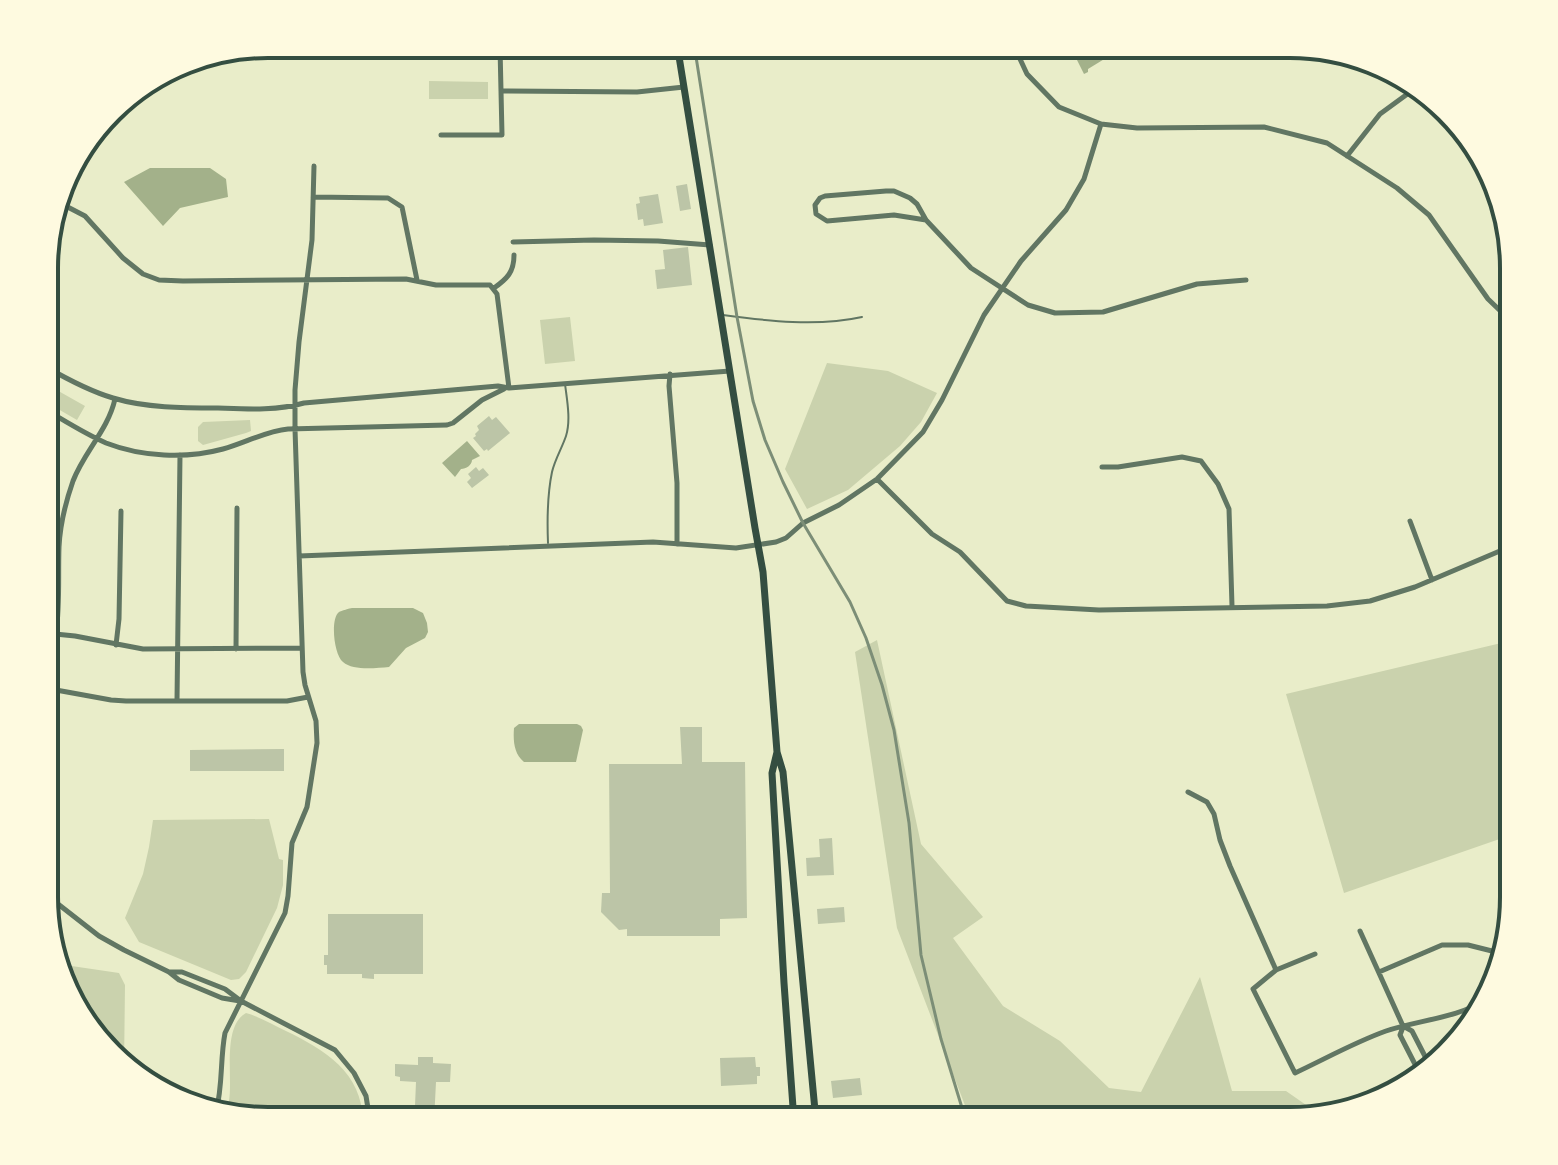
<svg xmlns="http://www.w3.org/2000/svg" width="1558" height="1165" font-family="'Titillium Web',sans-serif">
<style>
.green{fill:#cad2ad}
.water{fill:#a3b18a}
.building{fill:#bcc5a7}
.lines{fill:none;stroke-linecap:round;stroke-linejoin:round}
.service{stroke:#617663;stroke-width:2}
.minor{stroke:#617663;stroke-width:5}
.secondary{stroke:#344e41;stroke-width:7}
.rail{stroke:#7c8e77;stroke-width:3}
.rim{fill:none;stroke:#344e41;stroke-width:4}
</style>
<rect width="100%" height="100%" fill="#e9edc9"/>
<path class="green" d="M 429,81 L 488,82 L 488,99 L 429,99 Z
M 570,317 L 575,361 L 545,364 L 540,320 Z
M 827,363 L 888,371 L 937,393 L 921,422 L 900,446 L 848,490 L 807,509 L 785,469 Z
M 46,384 L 85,406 L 77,420 L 46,402 Z
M 250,420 L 251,431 L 246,433 L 203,445 L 198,441 L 198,427 L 203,422 Z
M 877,640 L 921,844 L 983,917 L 953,938 L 1003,1006 L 1060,1041 L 1109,1088 L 1141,1092 L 1200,977 L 1232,1091 L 1286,1091 L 1319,1114 L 1404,1086 L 1389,1098 L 1290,1121 L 971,1121 L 897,928 L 855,652 Z
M 1514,640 L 1514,834 L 1344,893 L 1286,694 Z
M 269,819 L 279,859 L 283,860 L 283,885 L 277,908 L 246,972 L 239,979 L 231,980 L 139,942 L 125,918 L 143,874 L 149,847 L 153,820 Z
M 58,964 L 119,973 L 125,985 L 124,1068 L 121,1066 L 67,997 Z
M 246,1013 C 260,1017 273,1025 286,1031 C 325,1050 362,1072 363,1121 L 254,1121 L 225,1114 C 225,1112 228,1103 229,1101 C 233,1077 222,1026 246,1013 Z"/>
<path class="water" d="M 1099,44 L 1105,44 L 1112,58 L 1106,58 L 1088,69 L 1088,72 L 1084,74 L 1075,56 Z
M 150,168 L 210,168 L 226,179 L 228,197 L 180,208 L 163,226 L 124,182 Z
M 467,441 L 480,456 L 472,460 C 472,465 466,469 461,469 L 455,477 L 442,463 Z
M 352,608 L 413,608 L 423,613 L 427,623 L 428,632 L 425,638 L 406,648 L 389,667 C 376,668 353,671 343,662 C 334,655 330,619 339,612 C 341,611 350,608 352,608 Z
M 519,724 L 577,724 L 581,726 L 583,730 L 576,762 L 524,762 C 514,754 513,741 514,728 Z"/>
<path class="building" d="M 687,184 L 691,209 L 680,211 L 676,186 Z
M 658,194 L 663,223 L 644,226 L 643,219 L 638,220 L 636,204 L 640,203 L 639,197 Z
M 688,247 L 692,285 L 657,289 L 655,270 L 665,269 L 663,250 Z
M 489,416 L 492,420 L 496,417 L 510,433 L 488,451 L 487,449 L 484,451 L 473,438 L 476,436 L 475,434 L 479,430 L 477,426 Z
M 476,467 L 479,471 L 483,468 L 489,475 L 472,488 L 467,482 L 471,478 L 468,474 Z
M 680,727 L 702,727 L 702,762 L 745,762 L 747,918 L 720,919 L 720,936 L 627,936 L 627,929 L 619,930 L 601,912 L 602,893 L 610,893 L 609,764 L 682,764 Z
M 284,749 L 284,771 L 190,771 L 190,750 Z
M 832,838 L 834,875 L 807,876 L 806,858 L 820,857 L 819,839 Z
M 844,907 L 845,922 L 818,924 L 817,909 Z
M 328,914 L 423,914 L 423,974 L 374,974 L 374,979 L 362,978 L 362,974 L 327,974 L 327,965 L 324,965 L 324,955 L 328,955 Z
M 418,1057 L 433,1057 L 433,1063 L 451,1064 L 450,1082 L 436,1082 L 434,1121 L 411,1120 L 412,1105 L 415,1106 L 416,1082 L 400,1081 L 400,1077 L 395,1076 L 395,1064 L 418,1065 Z
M 755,1057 L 756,1067 L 760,1067 L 760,1076 L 757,1076 L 757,1084 L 721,1086 L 720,1058 Z
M 860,1078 L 862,1095 L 833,1098 L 831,1081 Z"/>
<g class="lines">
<path class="service" d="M 723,315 C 768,321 817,327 862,317
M 548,543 C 547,518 547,496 552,472 C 555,459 562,448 566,436 C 571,420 567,400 565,384"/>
<path class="minor" d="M 1013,44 L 1027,74 L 1059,107 L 1101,124 L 1137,128 L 1264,127 L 1327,143 L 1397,188 L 1429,215 L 1488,299 L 1514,324
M 439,46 L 500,47 L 502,135 L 441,135
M 501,91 L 637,92 L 684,87
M 1347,156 L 1380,114 L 1417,87
M 313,197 L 388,198 L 402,207 L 417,280
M 58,202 L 85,216 L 123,258 L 143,274 L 159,280 L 183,281 L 406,279 L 436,285 L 490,285 L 497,294 L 509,388
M 926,220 L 894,215 L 827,221 L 816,214 L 815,205 L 820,198 L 825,196 L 886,191 L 894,191 L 910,198 L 917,204 L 926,220 L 971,268 L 1028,305 L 1055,313 L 1103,312 L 1197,284 L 1246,280
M 513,242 L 594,240 L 658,241 L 710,245
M 494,288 C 507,279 514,272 514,255
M 46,367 C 67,379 89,391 113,398 C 146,408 183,408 218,408 C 246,409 276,411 304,403 L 498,386 L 509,388 L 730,371
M 670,374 L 669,386 L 677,483 L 677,544
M 46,410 C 65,421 85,434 106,443 C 142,457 186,459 223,449 C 245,443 266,431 288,429 L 447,425 L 453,423 L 482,400 L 504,389
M 1102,467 L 1118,467 L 1182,457 L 1201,461 L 1218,484 L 1229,509 L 1232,606
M 877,479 L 932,534 L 960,552 L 1007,601 L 1026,606 L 1099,610 L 1327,606 L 1370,601 L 1415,587 L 1514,545
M 1410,521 L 1432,580
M 299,556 L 653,542 L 736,548 L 776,542 L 786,538 L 803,523 L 839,505 L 877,479 L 923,432 L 942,400 L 984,315 L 1021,261 L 1066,210 L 1084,179 L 1101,124
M 45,633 L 75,636 L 143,649 L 302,648
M 56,633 C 60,605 58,576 59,547 C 60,526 66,501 73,481 C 84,452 108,430 115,399
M 116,645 L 119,619 L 121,511
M 236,649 L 237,508
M 45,688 L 111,700 L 126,701 L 287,701 L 308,697
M 177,701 L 180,455
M 1188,792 L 1207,802 L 1214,814 L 1220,840 L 1230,866 L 1276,970
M 45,890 L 58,904 L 99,936 L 124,950 L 169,972 L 179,980 L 222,998 L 240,1001
M 1360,931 L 1403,1026 L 1412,1031 L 1430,1066
M 1315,954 L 1276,970 L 1253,989 L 1295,1073 C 1325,1059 1355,1042 1386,1031 C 1419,1020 1458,1018 1487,999
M 169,972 L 182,972 L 225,989 L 241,1001 L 335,1050 L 354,1073 L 366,1096 L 370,1121
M 1379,972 L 1442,945 L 1468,945 L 1504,954
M 1403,1027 L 1400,1035 L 1420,1074
M 216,1112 C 223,1085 220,1059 225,1033 L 285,913 L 288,896 L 292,843 L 307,807 L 317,743 L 316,721 L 305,685 L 303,672 L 295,429 L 295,390 L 299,342 L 312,240 L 314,166"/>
<path class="secondary" d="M 677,44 L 755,528 L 763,572 L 777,752 L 783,772 L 816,1121
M 777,752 L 772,773 L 784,983 L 794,1121"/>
<path class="rail" d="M 694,44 L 737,317 L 753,401 L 765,440 L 783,482 L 803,523 L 850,602 L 866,638 L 882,685 L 894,730 L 909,823 L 921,955 L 941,1039 L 966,1121"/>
</g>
<path d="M0 0H1558V1165H0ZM268 58H1290A210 210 0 0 1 1500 268V897A210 210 0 0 1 1290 1107H268A210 210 0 0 1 58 897V268A210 210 0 0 1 268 58Z" fill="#fefae0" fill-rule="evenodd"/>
<path class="rim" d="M268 58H1290A210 210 0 0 1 1500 268V897A210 210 0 0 1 1290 1107H268A210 210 0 0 1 58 897V268A210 210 0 0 1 268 58Z"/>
</svg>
